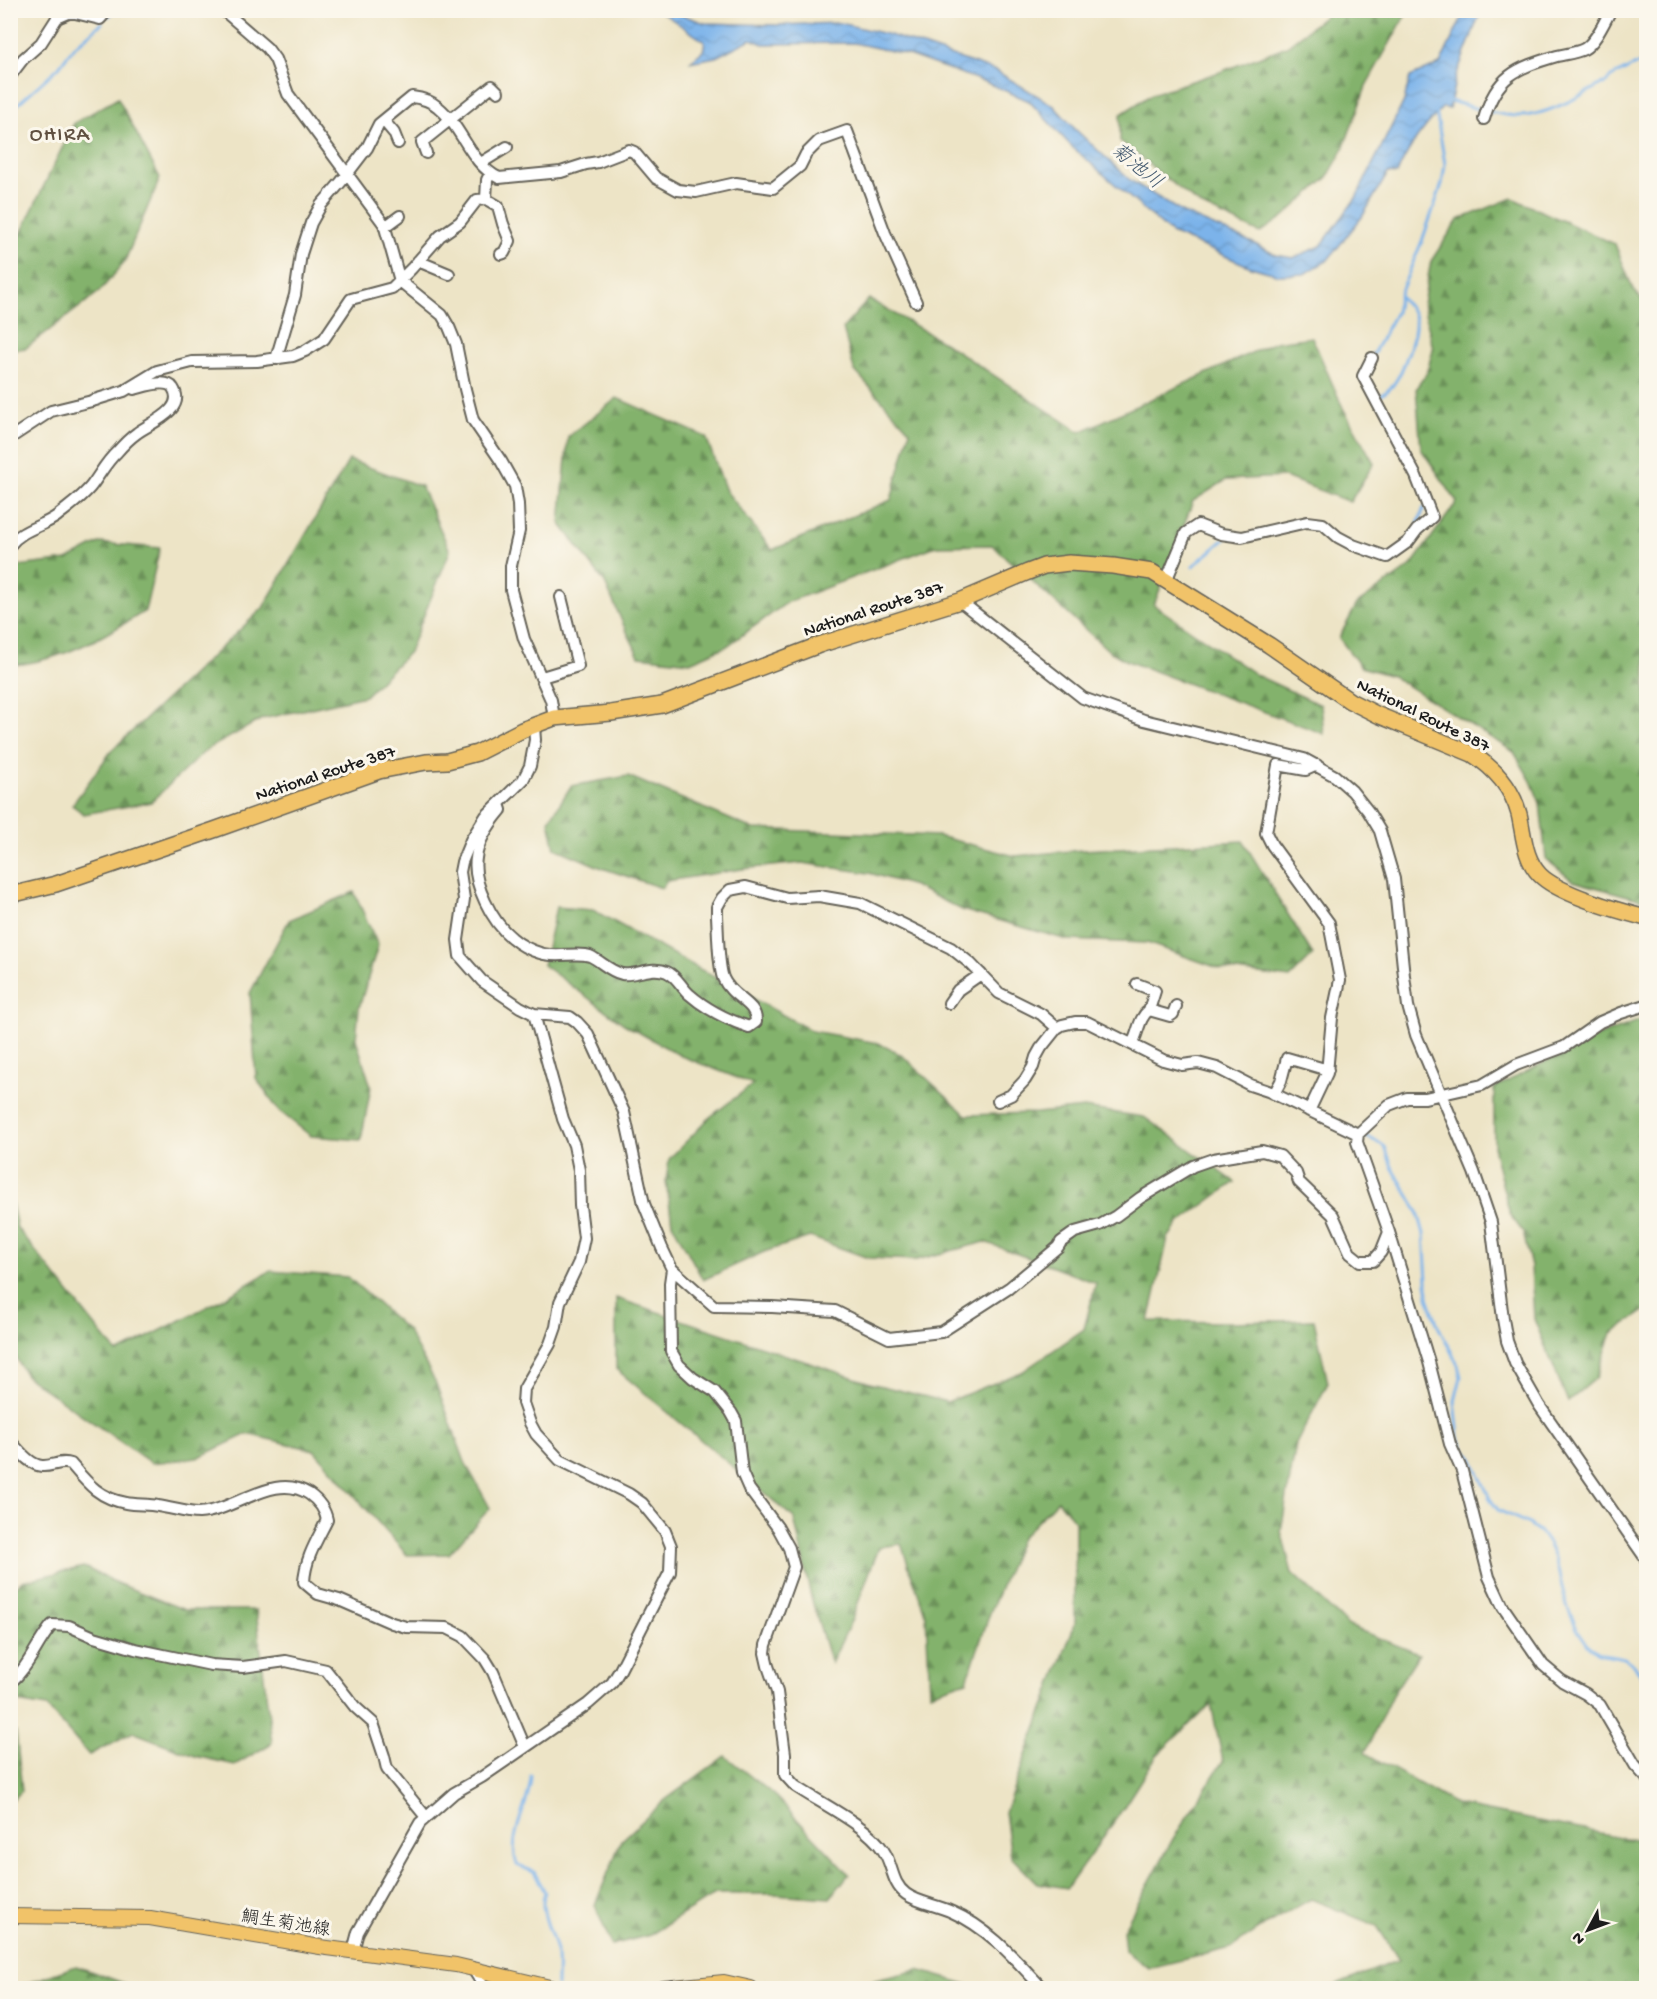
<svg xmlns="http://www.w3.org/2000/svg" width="1657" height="1999" font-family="'Gochi Hand','Klee One',sans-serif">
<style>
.forest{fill:url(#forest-firs);stroke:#506744;stroke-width:1.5}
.water{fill:url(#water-waves);stroke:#4c6883;stroke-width:1.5}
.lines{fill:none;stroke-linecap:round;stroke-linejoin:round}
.stream{stroke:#7bb3ea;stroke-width:3}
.minor-casing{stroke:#656258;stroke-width:14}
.major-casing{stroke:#656258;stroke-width:16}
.highway-casing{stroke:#656258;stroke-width:18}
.minor{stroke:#fff;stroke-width:10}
.major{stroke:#f1c369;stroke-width:14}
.highway{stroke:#f1c369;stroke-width:15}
.labels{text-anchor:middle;stroke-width:6;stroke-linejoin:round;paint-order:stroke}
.street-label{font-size:18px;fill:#1c1c1c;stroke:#fbf7ec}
.water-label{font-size:20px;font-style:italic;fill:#42586e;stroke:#fbf7ec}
.quarter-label{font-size:21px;letter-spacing:1.5px;fill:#605041;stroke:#fbf7ec}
</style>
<defs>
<pattern id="forest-firs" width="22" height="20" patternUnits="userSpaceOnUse" patternTransform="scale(1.5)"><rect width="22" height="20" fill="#83b26c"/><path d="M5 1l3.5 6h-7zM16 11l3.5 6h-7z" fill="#6a9058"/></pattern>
<pattern id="water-waves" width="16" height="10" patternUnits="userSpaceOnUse" patternTransform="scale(1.5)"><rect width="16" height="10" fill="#7bb3ea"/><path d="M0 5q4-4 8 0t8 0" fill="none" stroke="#6a99c8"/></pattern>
</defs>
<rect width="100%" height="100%" fill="#fbf7ec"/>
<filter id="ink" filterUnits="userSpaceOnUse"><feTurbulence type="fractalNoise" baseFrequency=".0167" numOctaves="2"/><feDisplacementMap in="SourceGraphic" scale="12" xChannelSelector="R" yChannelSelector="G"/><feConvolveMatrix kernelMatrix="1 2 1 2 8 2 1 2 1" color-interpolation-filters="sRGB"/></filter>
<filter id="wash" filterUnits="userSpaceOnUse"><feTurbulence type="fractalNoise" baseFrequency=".008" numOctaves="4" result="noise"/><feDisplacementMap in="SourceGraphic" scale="24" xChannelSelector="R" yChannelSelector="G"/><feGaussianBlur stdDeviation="1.35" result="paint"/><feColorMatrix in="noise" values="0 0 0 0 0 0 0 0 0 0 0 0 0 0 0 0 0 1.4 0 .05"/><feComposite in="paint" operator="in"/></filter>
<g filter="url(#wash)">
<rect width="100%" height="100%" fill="#ede4c6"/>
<path class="forest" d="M 1331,11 L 1408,11 L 1367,84 L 1342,152 L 1327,178 L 1283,217 L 1260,233 L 1200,205 L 1120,141 L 1120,115 L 1152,94 L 1220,72 L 1287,46 Z
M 118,98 L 160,178 L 124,263 L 99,292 L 26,348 L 11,350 L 11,254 L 74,123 Z
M 1512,198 L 1615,244 L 1633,289 L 1646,304 L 1646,901 L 1573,881 L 1546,859 L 1540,803 L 1531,781 L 1514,752 L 1392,676 L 1361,667 L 1339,638 L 1357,604 L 1410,567 L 1457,502 L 1421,449 L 1416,388 L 1427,373 L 1433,349 L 1423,304 L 1431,261 L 1458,220 Z
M 869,299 L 945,343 L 1080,432 L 1275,342 L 1312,337 L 1343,408 L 1374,463 L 1350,502 L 1285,477 L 1226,480 L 1193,501 L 1154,605 L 1258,676 L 1321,705 L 1324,734 L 1127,661 L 1109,651 L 992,545 L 936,546 L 788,602 L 727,646 L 690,662 L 639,656 L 623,624 L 605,583 L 560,523 L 568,437 L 617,398 L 706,437 L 726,491 L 772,550 L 891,500 L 910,431 L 854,370 L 843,328 Z
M 349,460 L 421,486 L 450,551 L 409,652 L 365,696 L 262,719 L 206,750 L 151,802 L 84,814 L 72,805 L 112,750 L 263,608 Z
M 99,543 L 160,548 L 145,611 C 111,632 78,652 38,661 C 29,663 20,666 11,664 L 11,567 L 67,560 Z
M 628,776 L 753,829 L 938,836 L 1015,856 L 1082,850 L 1243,841 L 1313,955 L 1290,978 L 1221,969 L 1147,943 L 1067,940 L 962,910 L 914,886 L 869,873 L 802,863 L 742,869 L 667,881 L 662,888 L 602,868 L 555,848 L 549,821 L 571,786 Z
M 354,892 L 378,945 L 359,1008 L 356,1039 L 371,1087 L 361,1140 L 311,1136 L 278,1110 L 256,1078 L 250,993 L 289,920 Z
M 556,907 L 593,910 L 812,1031 L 878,1043 L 902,1055 L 966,1115 L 1037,1113 L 1084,1108 L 1144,1117 L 1235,1182 L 1179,1223 L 1168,1238 L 1149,1321 L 1229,1322 L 1314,1320 L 1328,1383 L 1296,1444 L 1281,1531 L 1292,1573 L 1349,1626 L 1419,1654 L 1392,1695 L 1365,1753 L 1457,1805 L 1646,1842 L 1646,1988 L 1329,1988 L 1399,1960 L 1377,1926 L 1311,1899 L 1268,1923 L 1231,1948 L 1149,1968 L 1125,1951 L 1123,1930 L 1173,1839 L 1223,1761 L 1211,1704 L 1157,1755 L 1118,1816 L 1067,1888 L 1037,1883 L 1011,1857 L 1005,1812 L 1075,1623 L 1075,1521 L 1058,1500 L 1021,1538 L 990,1613 L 967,1681 L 930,1693 L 926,1616 L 901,1544 L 879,1547 L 852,1619 L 831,1664 L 811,1597 L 794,1518 L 616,1369 L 616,1298 L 870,1383 L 947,1402 L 1022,1372 L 1084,1329 L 1096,1283 L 985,1242 L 916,1260 L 868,1258 L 810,1237 L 764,1252 L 703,1280 L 672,1223 L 666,1181 L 669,1159 L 710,1117 L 753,1084 L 681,1056 L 624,1024 L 543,965 Z
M 1646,1018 L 1646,1310 L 1612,1333 L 1596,1378 L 1568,1402 L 1534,1319 L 1531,1266 L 1523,1232 L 1510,1215 L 1494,1152 L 1494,1088 L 1588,1040 Z
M 10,1194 L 17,1228 L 117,1353 L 224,1298 L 270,1271 L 348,1277 L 407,1330 L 435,1381 L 465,1462 L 490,1508 L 449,1554 L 407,1555 L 314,1450 L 247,1434 L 197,1458 L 151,1463 L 26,1376 L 11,1348 Z
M 84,1567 L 119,1584 L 185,1610 L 256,1610 L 272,1743 L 235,1765 L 195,1756 L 133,1732 L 89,1755 L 47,1707 L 11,1701 L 11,1591 L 22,1581 Z
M 16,1732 L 22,1791 L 11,1801 L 11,1734 Z
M 725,1756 L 773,1794 L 849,1874 L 830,1898 L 775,1894 L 715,1894 L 650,1935 L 611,1945 L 595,1905 L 621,1841 L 665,1800 Z
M 76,1966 L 137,1988 L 14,1988 Z
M 918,1970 L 969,1985 L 971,1988 L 807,1988 L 815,1983 L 867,1982 Z"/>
<path class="water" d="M 660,11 L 677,11 L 679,14 L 705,23 L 777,25 L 840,23 L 890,35 L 996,71 L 1053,105 L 1076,130 L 1130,180 L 1183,213 L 1253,243 L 1276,255 L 1293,258 L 1321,246 L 1356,198 L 1404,101 L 1410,77 L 1440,64 L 1465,11 L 1481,11 L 1456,76 L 1449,109 L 1443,107 C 1424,127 1407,148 1397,174 L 1388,173 L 1362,217 L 1327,261 L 1304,274 L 1279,275 L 1251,267 L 1171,233 L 1072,147 L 1029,101 L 985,82 L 905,54 L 854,43 L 763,44 L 751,39 L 716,57 L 689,62 L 703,51 L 705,42 Z"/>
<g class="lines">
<path class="stream" d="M 109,16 L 115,10
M 1447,100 C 1468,106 1510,120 1531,115 C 1555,110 1579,97 1600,85 L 1602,83 L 1604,84 L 1611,77 L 1646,60
M 10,111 L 59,67 L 73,48 L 102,23
M 1372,356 L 1396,312 L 1399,296 L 1422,241 L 1442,184 L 1445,164 L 1436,111
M 1378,396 C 1384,394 1389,390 1393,385 C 1402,374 1420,328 1414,315 C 1411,308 1404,302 1399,296
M 1418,524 L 1424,508
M 1193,566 L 1225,539
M 1364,1136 L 1378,1142 L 1385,1147 L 1392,1167 L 1418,1212 L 1424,1234 L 1428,1297 L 1438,1326 L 1458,1365 L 1461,1377 L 1455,1401 L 1459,1438 L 1463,1448 L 1472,1458 L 1490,1499 L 1498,1510 L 1529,1524 L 1540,1532 L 1549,1545 L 1555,1558 L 1567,1606 L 1577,1629 L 1588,1645 L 1599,1653 L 1624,1658 L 1634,1664 L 1646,1684
M 531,1775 C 531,1804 506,1835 517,1865 L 534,1872 L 545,1892 C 537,1910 555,1938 557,1956 C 558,1966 557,1975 557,1985"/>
</g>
</g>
<g filter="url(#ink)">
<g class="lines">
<defs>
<path id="minor" d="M 223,10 L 267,48 L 275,59 L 288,94 L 384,224 L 400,281 L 442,315 L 449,327 L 456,344 L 465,389 L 473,420 L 501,461 L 515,486 L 518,504 L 519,531 L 511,566 L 511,590 L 524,639 L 551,700 L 554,718
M 10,76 L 23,59 L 41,43 L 57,18 L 71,12 L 100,19 L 108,10
M 1484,119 C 1496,76 1516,68 1557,56 C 1565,54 1576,53 1584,49 C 1596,42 1604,22 1611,10
M 384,121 L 394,133 L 398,143
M 426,153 L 422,142 L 492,86 L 498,92
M 481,163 L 507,147
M 486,199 L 487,180 L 490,174
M 385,227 L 400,216
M 418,261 L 449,274
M 276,359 L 295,295 L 301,254 L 311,223 L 321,205 L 341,182 L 367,148 L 379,124 L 412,97 C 421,98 431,101 438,107 C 462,126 470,164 499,178 L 561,172 L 586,164 L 598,162 L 629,150 L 634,152 L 656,178 L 678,190 L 696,192 L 736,183 L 773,188 L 800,166 L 806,154 L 819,141 L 847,131 L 885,233 L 916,302
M 91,401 L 124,391 L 157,371 L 192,362 L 257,361 L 293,356 L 305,351 L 324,339 L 351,299 L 392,288 L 412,268 L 440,236 L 460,222 L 477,200 L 486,199 L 498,206 L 503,224 L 510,241 L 504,253 L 501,254
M 10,438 L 51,411 L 96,400
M 10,545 C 22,529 42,527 57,516 C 68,507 83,497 92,485 C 100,474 107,461 117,452 C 123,445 130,438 137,433 C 150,423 187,410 173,388 C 166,378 143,387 134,389
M 1166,581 L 1186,533 L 1198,525 L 1221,534 L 1242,537 L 1307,522 L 1323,524 L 1338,537 L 1353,545 L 1387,557 L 1408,542 L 1417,530 L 1432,517 L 1416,476 L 1363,376 L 1372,358
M 960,601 L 1083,698 L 1144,720 L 1304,759 L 1335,776 L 1352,791 L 1368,811 L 1380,831 L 1394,879 L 1404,976 L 1408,1006 L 1416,1035 L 1474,1172 L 1491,1222 L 1503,1319 L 1507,1341 L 1515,1363 L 1539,1405 L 1646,1559
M 542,677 L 578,666 L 561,597
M 534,726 L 535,740 L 530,766 L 523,780 L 486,816 L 471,840 L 462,862 L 460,872 L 464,899 L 458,940 L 460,956 L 482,981 L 520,1007 L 534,1014 L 570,1017 L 577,1022 L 588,1034 L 624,1112 L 644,1204 L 662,1248 L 672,1269 L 714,1306 L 772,1307 L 835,1311 L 889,1338 L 941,1332 L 1009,1288 L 1058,1247 L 1061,1242 L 1075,1232 L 1100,1225 L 1116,1216 L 1140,1198 L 1193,1166 L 1213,1159 L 1262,1151 L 1280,1156 L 1296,1173 L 1299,1182 L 1333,1215 L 1350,1253 L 1360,1261 L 1373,1261 L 1381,1252 L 1389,1232
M 500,807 L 501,810 C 490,823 478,840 476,858 C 472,883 492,922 512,938 C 520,945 530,950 540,953 C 557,959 575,951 590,956 C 601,961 609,971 622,974 C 636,976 652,965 667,972 C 677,976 681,987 689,994 C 705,1008 728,1020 749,1027 L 756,1022 C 757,1002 732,999 723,978 C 718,964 718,932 717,916 L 717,907 L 722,898 L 730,890 L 746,887 L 787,898 L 819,896 L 860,903 L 951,948 L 971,964 L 999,993 L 1041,1014 L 1057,1028
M 1137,984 L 1155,991 L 1149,1010
M 949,1003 L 958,990 L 981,974
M 1646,1005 L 1621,1013 L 1600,1022 L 1564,1047 L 1516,1065 L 1482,1085 L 1425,1098 L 1407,1098 L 1389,1105 L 1358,1134 L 1357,1142 L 1389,1232 L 1429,1362 L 1450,1444 L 1462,1471 L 1489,1577 L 1503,1607 L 1543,1665 L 1562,1681 L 1586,1694 L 1600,1705 L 1635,1765 L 1646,1777
M 1132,1044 C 1139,1032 1138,1019 1149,1010 L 1170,1016 L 1173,1014 L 1176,1006
M 1274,1094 L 1281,1081 L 1287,1058 L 1328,1070
M 998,1101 L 1011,1095 L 1025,1080 L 1033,1067 L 1036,1057 L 1041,1048 L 1057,1028 L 1062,1025 L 1075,1022 L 1087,1022 L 1163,1060 L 1182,1065 L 1198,1063 L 1217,1068 L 1250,1085 L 1268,1091 L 1358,1134
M 1309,1111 L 1327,1073 L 1332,1018 L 1340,980 L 1329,923 L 1272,845 L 1266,833 L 1278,765 L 1306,770 L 1317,765
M 672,1269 L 670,1283 L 671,1351 L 679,1365 L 693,1378 L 715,1392 L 731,1412 L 736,1421 L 742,1473 L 749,1489 L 778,1528 L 789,1548 L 794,1567 L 766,1645 L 765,1653 L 768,1666 L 777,1692 L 785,1754 L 785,1775 L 795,1786 C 820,1803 867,1825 883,1850 C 893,1864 891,1883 906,1894 C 918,1903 938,1905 952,1912 C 989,1928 1016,1960 1042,1988
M 10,1441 C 18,1449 29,1465 42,1466 C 52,1467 60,1460 71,1464 C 88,1484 99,1498 126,1503 C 136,1505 148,1504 158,1506 C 172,1508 186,1513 199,1513 C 235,1511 275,1471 309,1494 C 319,1501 325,1510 327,1520 C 317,1540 305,1559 304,1582 L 306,1584 L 318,1594 L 339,1600 L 392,1623 L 406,1627 L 447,1628 L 463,1636 L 485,1659 L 493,1672 L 525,1747
M 10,1683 C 29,1667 36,1644 52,1625 L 69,1626 L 94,1637 L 135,1649 L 211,1665 L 243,1667 L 286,1661 L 326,1670 L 355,1707 L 373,1723 L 384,1756 L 387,1769 L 426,1817
M 353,1951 L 358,1932 L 420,1823 L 454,1793 L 482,1777 L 588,1704 L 612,1683 L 620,1670 L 670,1572 L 671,1546 L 665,1531 L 642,1503 L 629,1494 L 560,1460 L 536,1434 L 530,1423 L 523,1403 L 524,1389 L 550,1344 L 556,1327 L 560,1302 L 579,1262 L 584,1238 L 580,1206 L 579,1170 L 574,1145 L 563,1119 L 534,1014
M 473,1969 L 485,1988"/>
<path id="major" d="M 10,1916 L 150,1918 L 320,1947 L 456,1965 L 554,1988
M 663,1988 L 724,1982 L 751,1988"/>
<path id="highway" d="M 10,895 L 56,884 L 214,830 L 379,771 L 426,762 L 447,761 L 477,753 L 522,730 L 554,718 L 611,713 L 662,705 L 819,645 L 960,601 L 1028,572 L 1044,566 L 1069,563 L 1113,566 L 1152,572 L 1269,645 L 1350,701 L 1378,715 L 1472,754 C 1494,768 1512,788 1519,814 C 1524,835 1524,859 1540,875 C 1559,894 1619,911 1646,918"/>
</defs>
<use href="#minor" class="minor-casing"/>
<use href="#major" class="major-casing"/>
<use href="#highway" class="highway-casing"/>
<use href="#minor" class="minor"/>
<use href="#major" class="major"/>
<use href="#highway" class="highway"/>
</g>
</g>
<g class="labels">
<g class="street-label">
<text transform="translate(873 608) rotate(-18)" y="6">National Route 387</text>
<text transform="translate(1424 714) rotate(26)" y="6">National Route 387</text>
<text transform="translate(325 772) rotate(-18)" y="6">National Route 387</text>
<text transform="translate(286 1922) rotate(9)" y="6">鯛生菊池線</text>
</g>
<g class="water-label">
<text transform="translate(1138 165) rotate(39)" y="7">菊池川</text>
</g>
<g class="quarter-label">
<text x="60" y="140">OHIRA</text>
</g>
</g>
<rect width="1657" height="1999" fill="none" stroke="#fbf7ec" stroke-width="36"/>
<g transform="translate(1588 1930) rotate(229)" stroke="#fbf7ec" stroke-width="4.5" paint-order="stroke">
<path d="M0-4.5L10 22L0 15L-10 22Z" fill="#1c1c1c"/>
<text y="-9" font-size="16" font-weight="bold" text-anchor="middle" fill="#1c1c1c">N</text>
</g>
</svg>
